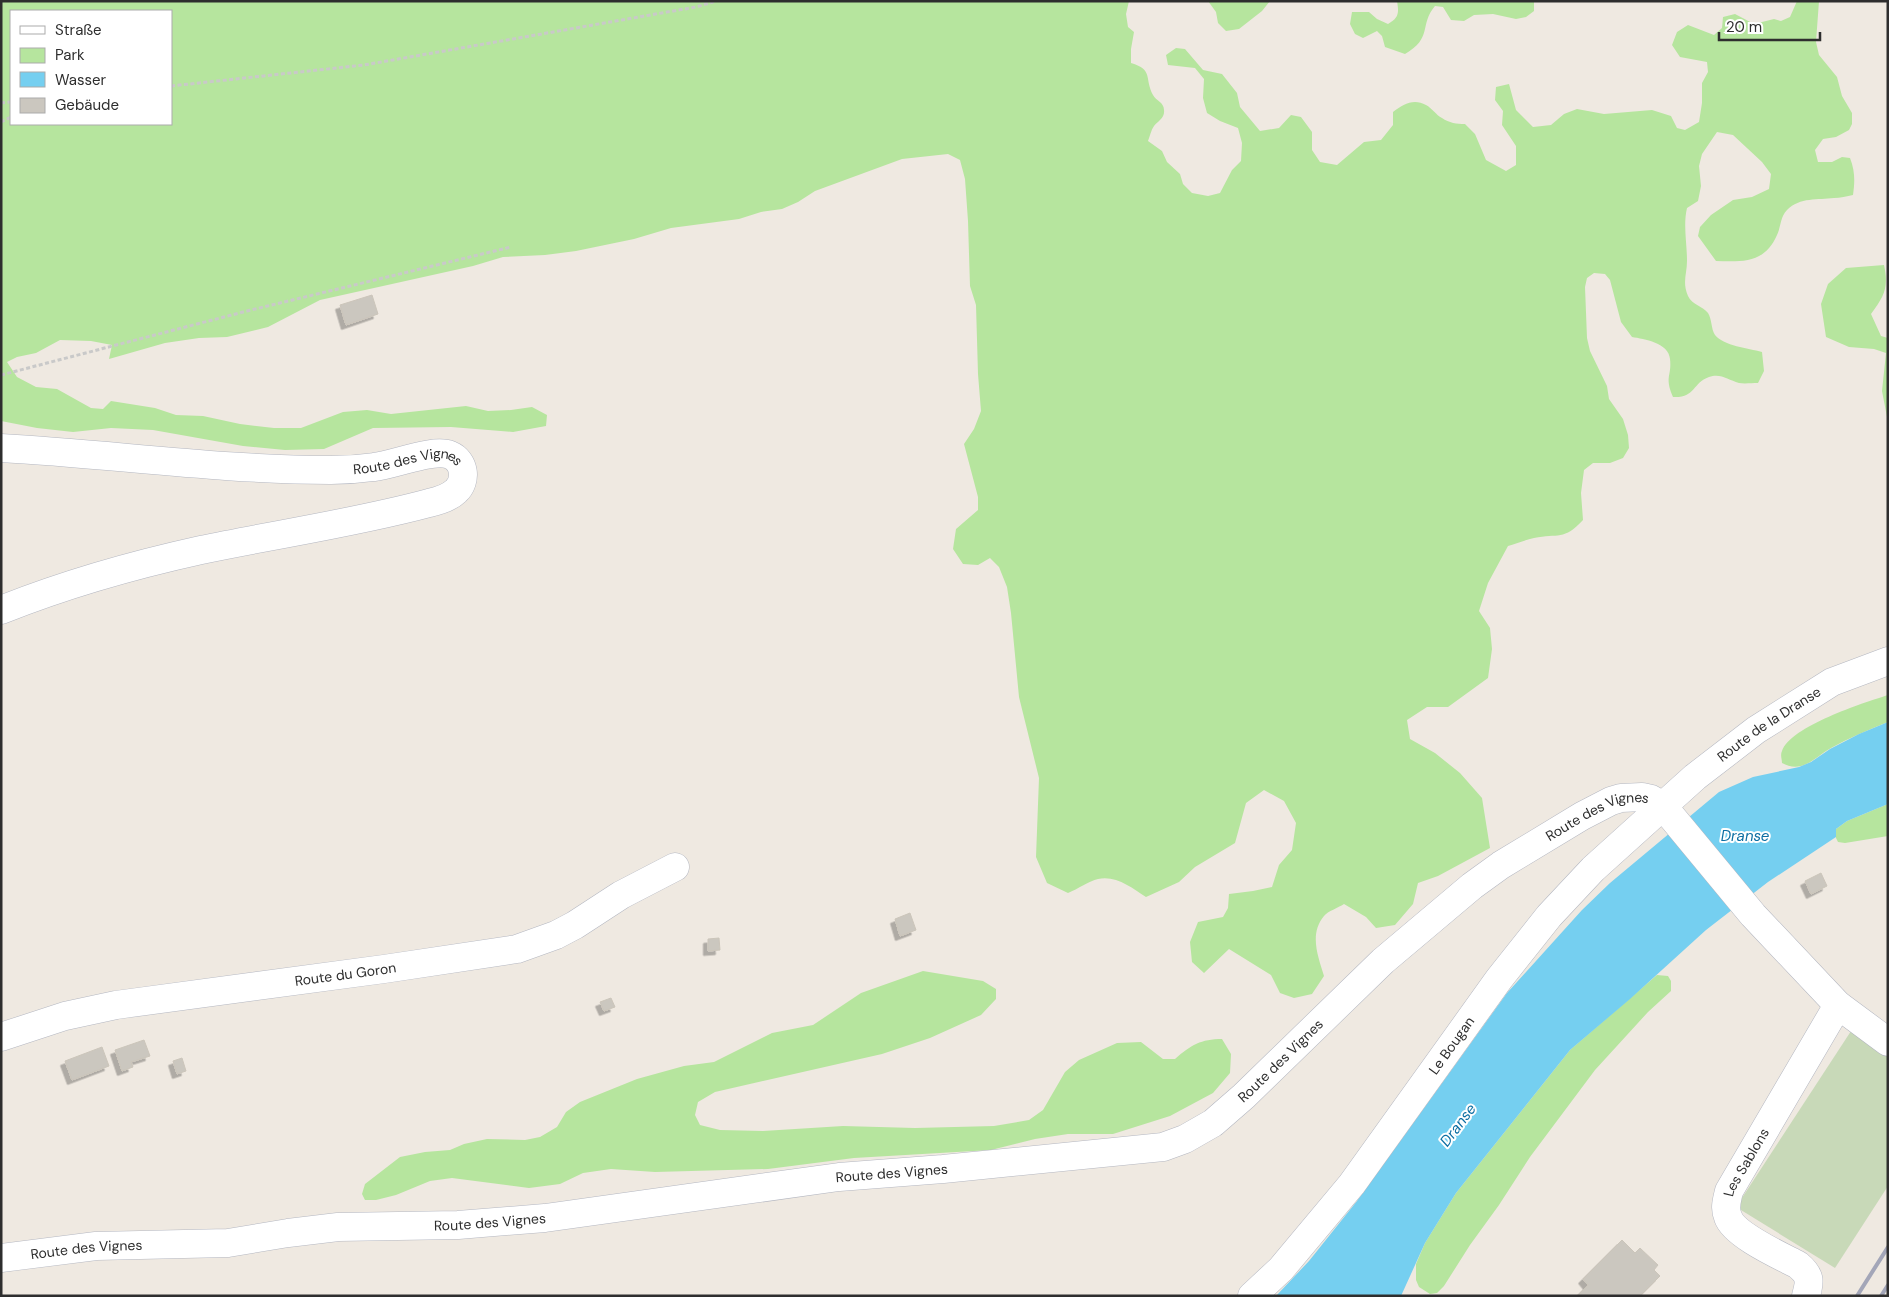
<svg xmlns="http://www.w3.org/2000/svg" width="1889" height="1297" font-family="'DM Sans',sans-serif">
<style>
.green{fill:#b6e59e;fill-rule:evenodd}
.cemetery{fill:#c8d9b8}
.water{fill:#75cff0}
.building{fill:#cbc7bf;stroke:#cbc5ba;filter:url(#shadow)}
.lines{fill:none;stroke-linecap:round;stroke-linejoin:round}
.minor-casing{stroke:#b4b7c1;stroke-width:29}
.path{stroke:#c9c9c9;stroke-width:3;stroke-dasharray:4 2.5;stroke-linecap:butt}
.minor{stroke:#fff;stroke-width:28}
.rail{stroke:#a3a6b8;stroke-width:4}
.labels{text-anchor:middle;stroke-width:4;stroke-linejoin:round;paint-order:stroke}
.street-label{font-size:14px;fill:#2e2e2e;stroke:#fff}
.water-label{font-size:15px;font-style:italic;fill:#0d6fa3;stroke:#fff}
</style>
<defs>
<filter id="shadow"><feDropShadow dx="-4.5" dy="4.5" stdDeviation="0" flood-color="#0004"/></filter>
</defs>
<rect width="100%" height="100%" fill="#efe9e1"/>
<path class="green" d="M 1,1 L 1129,1 L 1126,14 L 1128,27 L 1134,32 L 1131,49 L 1131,63 C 1154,70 1144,78 1153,95 C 1156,101 1164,102 1164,110 C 1165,118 1158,121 1154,126 C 1151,130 1150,136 1148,141 L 1162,151 L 1167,162 L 1180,174 L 1183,184 L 1192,193 L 1208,196 L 1220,193 L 1232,170 L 1241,161 L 1242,143 L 1238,128 L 1220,121 L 1207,113 L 1203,98 L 1204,79 L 1195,68 L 1168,65 L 1166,55 L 1176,48 L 1185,49 L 1203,70 L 1222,74 L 1237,93 L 1240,107 L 1260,131 L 1279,128 L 1291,115 L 1301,117 L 1312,132 L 1312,150 L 1320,162 L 1337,165 L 1364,142 L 1381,140 L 1393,125 L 1393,112 C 1403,104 1414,98 1426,105 C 1432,108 1436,115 1442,118 C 1449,123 1457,124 1465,124 L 1475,134 L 1486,160 L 1506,171 L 1516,165 L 1516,146 L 1502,125 L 1503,111 L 1495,100 L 1496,87 L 1509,84 L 1516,110 L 1533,127 L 1551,125 L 1564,114 L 1577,109 L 1604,114 L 1652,110 L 1671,116 L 1677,128 L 1685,130 L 1699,122 L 1702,103 L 1702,83 L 1708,72 L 1707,62 L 1680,57 L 1672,45 L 1677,32 L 1688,25 L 1714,35 L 1722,28 L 1723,17 L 1735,14 L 1754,24 L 1774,19 L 1781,21 L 1790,17 L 1797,1 L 1819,1 L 1816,42 L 1819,55 L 1837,77 L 1842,96 L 1852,113 L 1852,124 L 1849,130 L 1836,137 L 1823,139 L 1815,150 L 1818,162 L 1832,162 L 1842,157 L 1850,158 C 1855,171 1855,181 1853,195 C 1847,196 1840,198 1834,198 C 1818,200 1800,197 1787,210 C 1780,217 1781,227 1777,235 C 1765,263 1743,262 1716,261 L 1698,236 L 1700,227 L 1711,215 L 1733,200 L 1752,197 L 1769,189 L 1771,174 L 1762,162 L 1733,135 L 1717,132 L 1702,154 L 1699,166 L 1701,186 L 1698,201 L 1687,208 C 1683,225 1687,243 1687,261 C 1687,274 1682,282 1688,296 C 1692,305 1703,306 1708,313 C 1712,319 1711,329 1715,335 C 1724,346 1748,348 1762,352 L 1764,371 L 1758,383 C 1752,383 1744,384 1739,383 C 1728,380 1721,373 1709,377 C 1692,383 1696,398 1673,397 C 1664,377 1672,376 1670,359 C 1669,343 1644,339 1632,337 L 1621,322 L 1610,280 L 1605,274 L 1594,273 L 1587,278 L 1585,287 L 1587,338 L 1590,351 L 1607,386 L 1609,399 L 1623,419 L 1628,435 L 1629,448 L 1623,458 L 1610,463 L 1593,463 L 1584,470 L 1581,493 L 1583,520 C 1564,541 1558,533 1534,538 C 1525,540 1516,544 1508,546 L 1488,583 L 1479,611 L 1490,628 L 1492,649 L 1488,678 L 1448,707 L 1427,707 L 1407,720 L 1410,739 L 1435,753 L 1460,773 L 1482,798 L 1490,848 L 1438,876 L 1418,883 L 1413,904 L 1395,925 L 1376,928 L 1366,917 L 1344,904 C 1338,908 1328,911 1324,916 C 1309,934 1318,956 1324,976 L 1312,994 L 1294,998 L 1280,993 L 1271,975 L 1229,949 L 1204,973 L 1192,962 L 1190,942 L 1198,922 L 1223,917 L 1228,908 L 1229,894 L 1253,891 L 1272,887 L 1279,865 L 1292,850 L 1296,823 L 1284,801 L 1264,790 L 1246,803 L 1235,843 L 1195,867 L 1179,882 L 1146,897 C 1132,888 1116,875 1098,879 C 1089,881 1078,889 1068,893 L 1047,883 L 1036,857 L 1039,778 L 1019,697 L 1011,613 L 1007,587 L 999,567 L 990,558 L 978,565 L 963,564 L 953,549 L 956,529 L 978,510 L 978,497 L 964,444 L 974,429 L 981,411 L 978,374 L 976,305 L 970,286 L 968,221 L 965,179 L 960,160 L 948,154 L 902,159 L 815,191 L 798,202 L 782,209 L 761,212 L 739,219 L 671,228 L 634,239 L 576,251 L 545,255 L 503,257 L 473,266 L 320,300 L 268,327 L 227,337 L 199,338 L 165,343 L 109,359 L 112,345 L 91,341 L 60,340 L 36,353 L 17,357 L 7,362 L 17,377 L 36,387 L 57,389 L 91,408 L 103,409 L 111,401 L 155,408 L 176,415 L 203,416 L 240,424 L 274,428 L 301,428 L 343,412 L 367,410 L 391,414 L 466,406 L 488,411 L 511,410 L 532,407 L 547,415 L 546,426 L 513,432 L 451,427 L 373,428 L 324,449 L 285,450 L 243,446 L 153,430 L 111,428 L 73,432 L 37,428 L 1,421 ZM 171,11 L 171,124 L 11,124 L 11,11 Z
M 1208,1 L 1270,1 L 1262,11 L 1239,29 L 1226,31 L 1218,23 L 1216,12 Z
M 1397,1 L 1534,1 L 1534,11 L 1526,17 L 1516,19 L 1493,14 L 1474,15 L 1464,21 L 1451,20 L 1443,7 L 1435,6 C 1419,25 1433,38 1405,54 L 1385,47 L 1382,36 L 1377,31 L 1363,38 L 1355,34 L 1350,24 L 1352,12 L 1369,12 L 1377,19 L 1388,24 C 1399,18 1399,13 1397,1 Z
M 1884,265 C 1889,288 1884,296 1871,314 L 1881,336 L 1888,338 L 1888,422 L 1882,391 L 1886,353 L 1874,349 L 1849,347 L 1826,337 L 1821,304 L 1828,284 L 1846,268 Z
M 1888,695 L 1888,722 C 1868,730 1849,738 1831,748 C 1820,754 1812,763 1801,766 C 1794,768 1788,766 1782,763 C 1782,759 1780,755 1782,751 C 1791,726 1863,703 1888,695 Z
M 1888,804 L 1888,836 L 1845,843 L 1838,842 L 1836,838 L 1836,829 L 1847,821 Z
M 923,971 L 983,981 L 996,989 L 996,999 L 981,1015 L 930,1038 L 882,1054 L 715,1092 L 698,1102 L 695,1115 L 700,1125 L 720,1130 L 763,1131 L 843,1126 L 915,1128 L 994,1126 L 1029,1120 L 1043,1110 L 1065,1072 L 1079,1060 L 1117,1043 L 1141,1042 L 1163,1059 L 1175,1059 C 1191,1045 1201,1039 1222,1039 L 1231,1054 L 1230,1073 L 1213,1093 L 1170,1116 L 1113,1134 L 1068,1134 L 1035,1139 L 991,1150 L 854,1158 L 768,1169 L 655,1172 L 611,1169 L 583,1173 L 560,1184 L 529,1188 L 452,1178 L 430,1181 L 396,1195 L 376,1200 L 365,1200 L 362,1194 L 365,1184 L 400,1157 L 425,1152 L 450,1150 L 464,1144 L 487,1139 L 525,1140 L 540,1137 L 557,1127 L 566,1112 L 580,1102 L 637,1079 L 684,1066 L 714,1062 L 772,1033 L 813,1025 L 861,993 Z
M 1657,975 L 1668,976 L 1671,981 L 1671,991 L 1648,1012 L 1595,1070 L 1530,1157 L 1499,1205 L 1470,1245 L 1444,1286 L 1437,1293 L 1430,1294 L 1419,1287 L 1416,1280 L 1416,1264 L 1425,1243 L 1456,1193 L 1570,1050 Z"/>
<path class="cemetery" d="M 1853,1028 L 1888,1055 L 1888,1186 L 1835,1268 L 1736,1207 Z"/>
<path class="water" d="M 1888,722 L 1888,804 L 1847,821 L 1836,829 L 1836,837 L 1768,882 L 1706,930 L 1630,999 L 1570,1050 L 1456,1193 L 1425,1243 L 1401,1296 L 1276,1296 L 1309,1261 L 1357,1201 L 1507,993 L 1582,910 L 1610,883 L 1719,792 L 1753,777 L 1799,767 L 1811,762 L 1830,749 L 1859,734 Z"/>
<path class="building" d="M 372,295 L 378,314 L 346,325 L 340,305 Z
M 1821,873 L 1827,886 L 1811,894 L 1805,881 Z
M 910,913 L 916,930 L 900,936 L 895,919 Z
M 719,938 L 720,950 L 708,951 L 708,939 Z
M 611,998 L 615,1007 L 604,1011 L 600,1002 Z
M 144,1040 L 150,1056 L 131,1062 L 133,1067 L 122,1071 L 115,1050 Z
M 102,1047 L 109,1066 L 72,1080 L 65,1061 Z
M 182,1058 L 186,1071 L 177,1074 L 173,1061 Z
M 1622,1240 L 1635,1253 L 1640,1248 L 1658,1265 L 1654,1270 L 1660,1276 L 1640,1296 L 1577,1296 L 1588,1285 L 1583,1279 Z"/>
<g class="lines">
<defs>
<g id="minor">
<path id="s1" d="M 1,448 C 111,454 220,470 331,470 C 345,470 360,469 374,467 C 393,465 434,448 450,455 C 465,461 467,481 456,491 C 449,498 438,501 429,503 C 355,523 277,534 201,550 C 133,565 66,584 1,610"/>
<path id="s2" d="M 1,1037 L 65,1016 L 116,1005 L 384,969 L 517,949 L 556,935 L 575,925 L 621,895 L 675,867"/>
<path id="s3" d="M 1,1258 L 96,1246 L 228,1243 L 288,1233 L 338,1227 L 458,1225 L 545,1218 L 839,1177 L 943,1169 L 1163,1147 L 1185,1139 L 1213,1123 L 1244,1096 L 1383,961 L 1472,886 L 1501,865 L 1582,816 L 1611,801 L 1621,798 L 1642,797 L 1651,799 L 1662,805 L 1753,915 L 1838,1005 L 1888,1042"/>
<path id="s4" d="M 1252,1296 L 1281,1269 L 1352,1184 L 1499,979 L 1549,916 L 1593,869 L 1695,777 L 1756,730 L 1832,682 L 1888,661"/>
<path id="s5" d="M 1806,1296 C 1810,1281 1811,1276 1798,1265 C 1781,1256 1734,1235 1728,1217 C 1724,1208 1727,1200 1729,1191 L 1838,1005"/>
</g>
</defs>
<use href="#minor" class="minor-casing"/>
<path class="path" d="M 171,86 L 364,65 L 696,7 L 716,1
M 1,103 L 11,102
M 1,122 L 11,117
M 1,375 L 247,311 L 511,247"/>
<use href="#minor" class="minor"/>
<path class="rail" d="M 1857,1296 L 1888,1247
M 1881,1296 L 1888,1285"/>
</g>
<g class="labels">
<g class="street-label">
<text dy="5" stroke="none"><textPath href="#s1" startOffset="409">Route des Vignes</textPath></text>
<text dy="5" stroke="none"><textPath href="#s4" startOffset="776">Route de la Dranse</textPath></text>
<text dy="5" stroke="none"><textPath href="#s3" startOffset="1721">Route des Vignes</textPath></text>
<text dy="5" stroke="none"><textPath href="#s2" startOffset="351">Route du Goron</textPath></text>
<text dy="5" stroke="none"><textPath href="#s4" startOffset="321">Le Bougan</textPath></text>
<text dy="5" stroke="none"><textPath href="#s3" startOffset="1316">Route des Vignes</textPath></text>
<text dy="5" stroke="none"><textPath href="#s5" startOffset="181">Les Sablons</textPath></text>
<text dy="5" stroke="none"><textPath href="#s3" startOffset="896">Route des Vignes</textPath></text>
<text dy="5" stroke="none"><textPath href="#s3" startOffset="491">Route des Vignes</textPath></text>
<text dy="5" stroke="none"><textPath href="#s3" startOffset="86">Route des Vignes</textPath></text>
</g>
<g class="water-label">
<text x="1745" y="841">Dranse</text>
<text transform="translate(1458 1125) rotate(-53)" y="5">Dranse</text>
</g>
</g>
<rect width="1889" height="1297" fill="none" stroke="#2e2e2e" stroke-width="5"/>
<rect x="10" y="10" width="162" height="115" fill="#ffffff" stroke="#ababab"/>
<rect x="20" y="26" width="25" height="8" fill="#ffffff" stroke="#ababab"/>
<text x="55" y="35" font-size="15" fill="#2e2e2e">Straße</text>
<rect x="20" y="48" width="25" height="15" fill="#b6e59e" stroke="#ababab"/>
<text x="55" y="60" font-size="15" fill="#2e2e2e">Park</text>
<rect x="20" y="72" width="25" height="15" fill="#75cff0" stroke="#ababab"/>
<text x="55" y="85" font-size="15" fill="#2e2e2e">Wasser</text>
<rect x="20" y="98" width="25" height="15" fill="#cbc7bf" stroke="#ababab"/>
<text x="55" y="110" font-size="15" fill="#2e2e2e">Gebäude</text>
<path d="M1719 32v8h101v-8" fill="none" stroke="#2e2e2e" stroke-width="2.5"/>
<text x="1726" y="32" font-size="15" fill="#2e2e2e" stroke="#ffffff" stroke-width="4" paint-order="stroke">20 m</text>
</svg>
